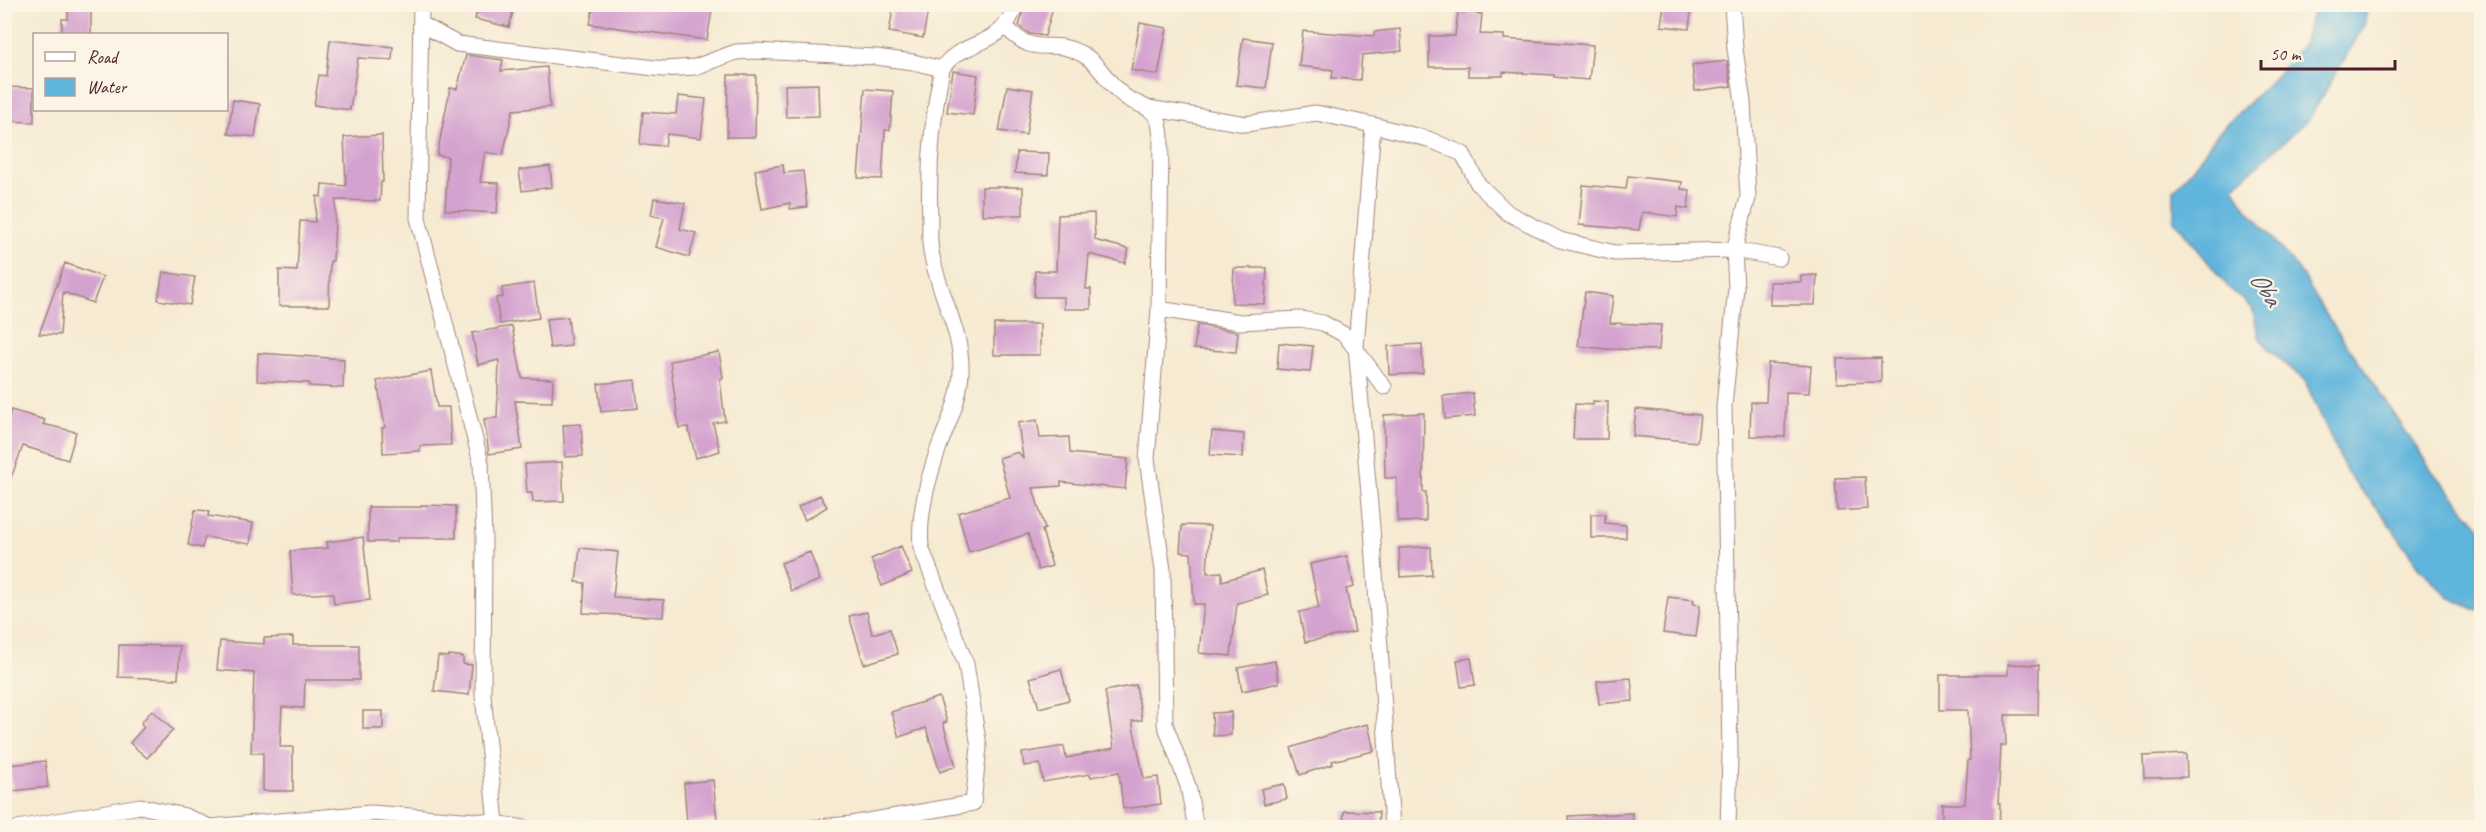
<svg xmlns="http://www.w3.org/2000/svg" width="2486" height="832" font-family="Caveat,sans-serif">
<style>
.water{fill:#60b5dc;stroke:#556a84;stroke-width:1.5}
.building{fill:#d4a2cf}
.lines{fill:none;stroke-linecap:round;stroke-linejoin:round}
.minor-casing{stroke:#a0847e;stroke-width:17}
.minor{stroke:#fff;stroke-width:15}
.labels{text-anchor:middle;stroke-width:4.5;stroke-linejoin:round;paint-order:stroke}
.water-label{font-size:26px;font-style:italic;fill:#525469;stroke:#fcf5e5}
</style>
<rect width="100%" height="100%" fill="#fcf5e5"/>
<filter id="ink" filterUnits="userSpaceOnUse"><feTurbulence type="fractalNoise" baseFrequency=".0167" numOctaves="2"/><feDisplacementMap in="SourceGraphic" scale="12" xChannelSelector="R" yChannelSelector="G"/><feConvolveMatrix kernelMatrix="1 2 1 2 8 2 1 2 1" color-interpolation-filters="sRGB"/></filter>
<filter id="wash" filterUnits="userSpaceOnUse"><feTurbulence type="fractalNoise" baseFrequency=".008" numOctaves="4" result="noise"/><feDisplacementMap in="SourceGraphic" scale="24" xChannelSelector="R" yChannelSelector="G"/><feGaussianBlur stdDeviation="1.35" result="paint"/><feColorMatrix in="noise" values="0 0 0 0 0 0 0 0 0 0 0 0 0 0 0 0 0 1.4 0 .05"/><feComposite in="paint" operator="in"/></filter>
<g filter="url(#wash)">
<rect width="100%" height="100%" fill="#f6ead2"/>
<path class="water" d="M 2314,5 L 2368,5 L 2364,26 L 2309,119 L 2234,186 L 2242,202 L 2301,273 L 2330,321 L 2367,373 L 2431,470 L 2481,528 L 2481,610 L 2474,609 L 2448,597 L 2419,567 L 2385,518 L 2347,473 L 2305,381 L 2270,350 L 2259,337 L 2252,308 L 2229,288 L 2174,220 L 2174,190 L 2193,168 L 2218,133 L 2275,77 L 2304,43 Z"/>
<g id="blocks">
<path class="building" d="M 68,4 L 91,4 L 91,34 L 62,34 L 62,19 L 68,19 Z
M 479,4 L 515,4 L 509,27 L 475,19 Z
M 594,4 L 713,4 L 707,40 L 590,24 Z
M 894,4 L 929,4 L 923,38 L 889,32 Z
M 1025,4 L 1054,4 L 1045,36 L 1030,34 L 1019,26 Z
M 1664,4 L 1692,4 L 1689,29 L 1661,26 Z
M 1458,12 L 1482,14 L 1480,34 L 1504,35 L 1504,39 L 1593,45 L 1589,80 L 1554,77 L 1554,75 L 1503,72 L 1503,76 L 1468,76 L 1468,67 L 1429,67 L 1429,36 L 1455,36 Z
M 1140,23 L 1167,28 L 1158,75 L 1131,70 Z
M 1400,29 L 1402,51 L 1362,55 L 1360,80 L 1332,78 L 1333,70 L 1299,66 L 1303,31 L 1374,36 L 1374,32 Z
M 1243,38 L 1272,42 L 1266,88 L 1236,85 Z
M 330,40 L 393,47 L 392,60 L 358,58 L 350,110 L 314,105 L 319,75 L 326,76 Z
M 466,55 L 503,60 L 501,71 L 547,67 L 550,107 L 513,110 L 503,155 L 485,152 L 480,182 L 499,183 L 497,213 L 445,210 L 448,157 L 437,155 L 450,88 L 457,89 Z
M 1727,61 L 1731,86 L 1695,91 L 1692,65 Z
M 953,71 L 978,75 L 973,115 L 947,112 Z
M 728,75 L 756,75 L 755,137 L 727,137 Z
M 818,84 L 819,116 L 786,117 L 785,85 Z
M 1007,86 L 1033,90 L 1026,135 L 999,131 Z
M 6,87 L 34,88 L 34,122 L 5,121 Z
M 865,89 L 893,91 L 890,130 L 885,130 L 882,179 L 858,178 Z
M 678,96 L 706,99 L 701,138 L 667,134 L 665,146 L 640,144 L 643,112 L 676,114 Z
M 233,100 L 260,104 L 255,137 L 228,134 Z
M 382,135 L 383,182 L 381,182 L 380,201 L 336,200 L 333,261 L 330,261 L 329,306 L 279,306 L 279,270 L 297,271 L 300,221 L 315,222 L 317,196 L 321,197 L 322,184 L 346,186 L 344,137 Z
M 1017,152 L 1049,153 L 1048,175 L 1015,173 Z
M 783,165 L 784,173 L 803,171 L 807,207 L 790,209 L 790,203 L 762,209 L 755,170 Z
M 550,166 L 552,187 L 522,191 L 519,170 Z
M 1628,176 L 1682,182 L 1681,189 L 1690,190 L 1688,209 L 1678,207 L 1677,217 L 1642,212 L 1639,230 L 1579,225 L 1583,185 L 1626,189 Z
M 982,187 L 1023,187 L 1023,215 L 982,215 Z
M 654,198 L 685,203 L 680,229 L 696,233 L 689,257 L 656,247 L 664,218 L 651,215 Z
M 1094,213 L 1095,239 L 1098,241 L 1129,249 L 1125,263 L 1089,254 L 1086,289 L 1091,289 L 1091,309 L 1064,309 L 1064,297 L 1034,297 L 1035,271 L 1056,271 L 1058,215 Z
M 65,263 L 103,277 L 93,303 L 63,292 L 60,335 L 39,334 Z
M 1234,268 L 1267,268 L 1265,304 L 1232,303 Z
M 163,272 L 195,277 L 190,305 L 158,300 Z
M 1817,275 L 1815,305 L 1770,305 L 1770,282 L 1801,282 L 1801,276 Z
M 534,283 L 539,318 L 500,324 L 496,298 L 503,297 L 502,288 Z
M 1585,292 L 1613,296 L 1610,323 L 1661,325 L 1659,350 L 1607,349 L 1578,346 Z
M 568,317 L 571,346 L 550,348 L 546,319 Z
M 994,324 L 1040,324 L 1040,355 L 994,355 Z
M 1197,325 L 1238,332 L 1236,352 L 1194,349 Z
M 512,326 L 522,378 L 553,379 L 552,402 L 515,401 L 522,449 L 489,454 L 484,419 L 497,418 L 499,360 L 478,365 L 472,333 Z
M 1279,343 L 1313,346 L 1310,372 L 1277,369 Z
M 1422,344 L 1423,373 L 1389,375 L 1388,346 Z
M 719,352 L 723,378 L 720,379 L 725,421 L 713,423 L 720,451 L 696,458 L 688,427 L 679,428 L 670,361 Z
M 258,353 L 344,359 L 343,388 L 309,386 L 309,383 L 257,381 Z
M 1881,358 L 1881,382 L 1837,383 L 1837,359 Z
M 1768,363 L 1811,366 L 1809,393 L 1786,392 L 1785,437 L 1750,436 L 1751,402 L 1766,402 Z
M 431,371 L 437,407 L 449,407 L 451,445 L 420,446 L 420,451 L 383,453 L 382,428 L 385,427 L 377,381 Z
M 635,380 L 638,408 L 601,412 L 598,384 Z
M 1473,393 L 1475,416 L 1445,419 L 1443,396 Z
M 1593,401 L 1608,402 L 1607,439 L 1573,439 L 1575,404 L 1593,405 Z
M 1636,409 L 1700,415 L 1697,442 L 1633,436 Z
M 11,410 L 45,420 L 43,424 L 76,432 L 68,460 L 23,446 L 6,491 L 4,429 Z
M 1424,413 L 1423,492 L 1426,492 L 1426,521 L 1398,522 L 1397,478 L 1385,478 L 1384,415 Z
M 1037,420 L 1040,438 L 1069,437 L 1070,453 L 1128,459 L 1125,489 L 1061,482 L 1061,486 L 1033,488 L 1045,529 L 1042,530 L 1052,566 L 1038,570 L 1028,534 L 969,552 L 958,513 L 1010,498 L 999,458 L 1018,452 L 1023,458 L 1018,423 Z
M 581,424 L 583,456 L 565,457 L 563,425 Z
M 1212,431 L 1244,434 L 1243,457 L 1210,455 Z
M 562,462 L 564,501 L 533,502 L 532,493 L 527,493 L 525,464 Z
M 1865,477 L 1867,509 L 1837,511 L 1835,478 Z
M 820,495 L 827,507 L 805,520 L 798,507 Z
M 421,505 L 456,506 L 456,538 L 397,538 L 397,542 L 368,542 L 368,507 L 421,507 Z
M 195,510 L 209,511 L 208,516 L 253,523 L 250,544 L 205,537 L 202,548 L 188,545 Z
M 1591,514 L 1605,514 L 1605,523 L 1626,525 L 1626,538 L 1591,538 Z
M 1182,525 L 1210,526 L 1207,573 L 1222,572 L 1222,581 L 1262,570 L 1268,595 L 1237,603 L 1231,656 L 1199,653 L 1204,604 L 1194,604 L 1191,553 L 1180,552 Z
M 363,537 L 370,600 L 334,604 L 333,593 L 293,595 L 290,551 L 328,548 L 327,542 Z
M 901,546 L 912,573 L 882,586 L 871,559 Z
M 1421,547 L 1431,547 L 1432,575 L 1400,577 L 1399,548 Z
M 580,548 L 618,552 L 613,597 L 664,600 L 663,617 L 583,613 L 585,583 L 576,582 Z
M 810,552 L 820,580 L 791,591 L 781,563 Z
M 1347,556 L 1354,587 L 1346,589 L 1355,632 L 1305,642 L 1299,612 L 1319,608 L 1310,564 Z
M 1668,597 L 1694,600 L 1693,604 L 1700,605 L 1696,637 L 1663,633 Z
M 867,612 L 872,634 L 890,629 L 898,654 L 864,664 L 849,616 Z
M 293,637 L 293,645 L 359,645 L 359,680 L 305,680 L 304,708 L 282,707 L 280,747 L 293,747 L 293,791 L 263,791 L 263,753 L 251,753 L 254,673 L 217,670 L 220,641 L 264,644 L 264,638 Z
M 119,645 L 180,646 L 178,679 L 118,677 Z
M 449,655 L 463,657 L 463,664 L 472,665 L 469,695 L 434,691 L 438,656 L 448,657 Z
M 1471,658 L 1475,685 L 1461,687 L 1457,660 Z
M 1275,661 L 1279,683 L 1242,691 L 1238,668 Z
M 2008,664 L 2039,665 L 2038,715 L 2005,715 L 2006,746 L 2001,746 L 1998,804 L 2000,804 L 1999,828 L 1942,828 L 1942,804 L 1965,804 L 1968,760 L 1970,760 L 1968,710 L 1940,710 L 1940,675 L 2008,675 Z
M 1061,669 L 1069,700 L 1039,708 L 1030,678 Z
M 1631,678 L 1633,701 L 1599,704 L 1597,681 Z
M 1136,685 L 1142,720 L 1132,721 L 1144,779 L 1158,777 L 1161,804 L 1123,809 L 1119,772 L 1091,777 L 1090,774 L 1043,782 L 1040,764 L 1024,766 L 1022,753 L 1064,746 L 1066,758 L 1114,748 L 1105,691 Z
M 939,697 L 947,722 L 943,723 L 956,766 L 940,772 L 926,728 L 899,737 L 891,712 Z
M 152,710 L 173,730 L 147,758 L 130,743 L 144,727 L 141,723 Z
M 363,711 L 383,711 L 383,729 L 363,729 Z
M 1231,712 L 1231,735 L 1213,736 L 1212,713 Z
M 1368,724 L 1374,751 L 1332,761 L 1333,764 L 1300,775 L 1291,748 L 1340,731 Z
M 2186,754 L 2187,777 L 2144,778 L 2143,756 Z
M 45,761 L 48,787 L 13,791 L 9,765 Z
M 713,780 L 717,820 L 687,823 L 684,783 Z
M 1284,784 L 1287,799 L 1264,804 L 1261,789 Z
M 1344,811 L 1379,812 L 1378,828 L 1343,828 Z
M 1632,813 L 1633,828 L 1569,828 L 1568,816 Z"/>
</g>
</g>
<g filter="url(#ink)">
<use href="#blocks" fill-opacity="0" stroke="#a0847e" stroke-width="1.5"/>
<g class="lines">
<defs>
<path id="minor" d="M 421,4 L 418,218 L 481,463 L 484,538 L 483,695 L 496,823
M 1732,4 L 1735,49 L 1743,102 L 1748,198 L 1734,250 L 1779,258
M 421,24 L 457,44 L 663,69 L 695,67 L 736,52 L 755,51 L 876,57 L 913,62 L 942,69
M 1005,26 C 1037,61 1047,36 1080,53 C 1101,63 1108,86 1127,98 C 1137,105 1151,106 1157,118 C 1160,123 1160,131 1161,136 L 1159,309 L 1147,459 L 1163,570 L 1165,724 L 1188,786 L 1196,828
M 1148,108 L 1246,124 L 1316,113 L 1373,125 L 1428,139 L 1463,154 L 1478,184 L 1508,213 L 1560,240 L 1615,253 L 1734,250 L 1736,288 L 1724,406 L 1730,754 L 1728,828
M 1373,125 L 1356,347 L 1372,528 L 1392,828
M 1159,309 L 1240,322 L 1301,319 L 1323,323 L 1345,335 L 1384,387
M 18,828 L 140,806 L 185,816 L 210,827 L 371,813 L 489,822 L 524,828
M 810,828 L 851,824 L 973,803 L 979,747 L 966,664 L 921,547 C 918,512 929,476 940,444 C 950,419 962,393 961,365 C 960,326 937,290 931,251 C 929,241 930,229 930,219 C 928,169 932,118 942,69 C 960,38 1005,50 1015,4"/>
</defs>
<use href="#minor" class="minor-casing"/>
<use href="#minor" class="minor"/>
</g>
</g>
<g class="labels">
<g class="water-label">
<text transform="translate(2266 288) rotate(56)" y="9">Oba</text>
</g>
</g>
<rect width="2486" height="832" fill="none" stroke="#fcf5e5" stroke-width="24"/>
<rect x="33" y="33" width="195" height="78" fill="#fcf5e5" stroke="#b59f9b" stroke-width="1.5"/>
<rect x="45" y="52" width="30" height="9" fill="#ffffff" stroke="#b59f9b" stroke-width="1.5"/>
<text x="87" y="63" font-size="18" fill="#4a1f2b">Road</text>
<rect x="45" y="78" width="30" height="18" fill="#60b5dc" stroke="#b59f9b" stroke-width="1.5"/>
<text x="87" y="93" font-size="18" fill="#4a1f2b">Water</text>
<path d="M2261 60v9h134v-9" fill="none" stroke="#4a1f2b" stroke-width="3"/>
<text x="2270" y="60" font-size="18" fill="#4a1f2b" stroke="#fcf5e5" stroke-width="4.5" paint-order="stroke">50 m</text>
</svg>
